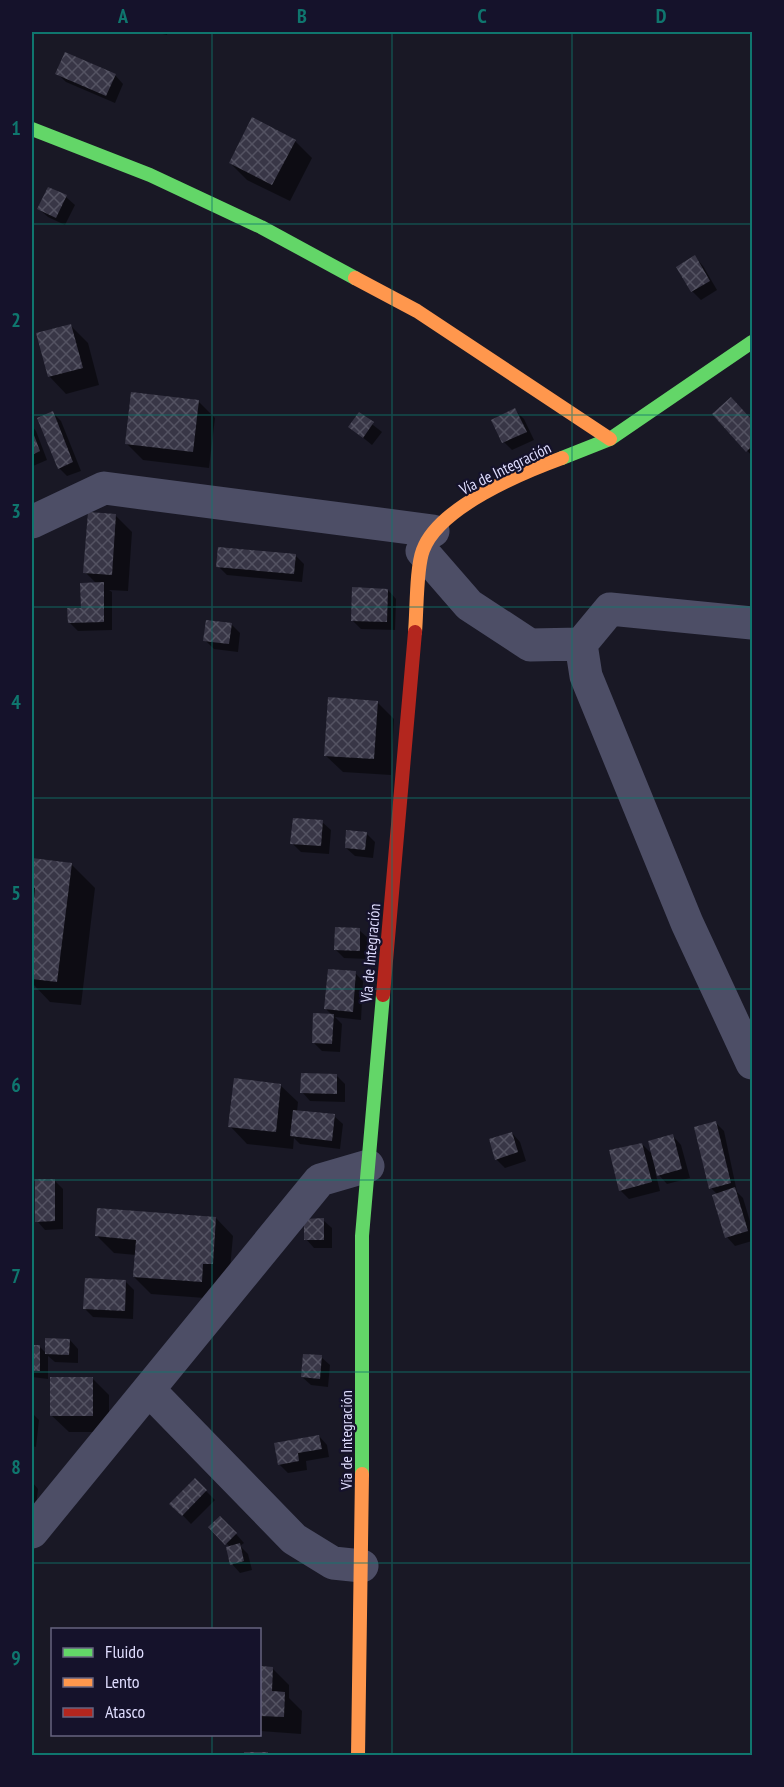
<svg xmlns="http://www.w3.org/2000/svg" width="784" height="1787" font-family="'PT Sans Narrow',sans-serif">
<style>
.shadow{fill:#0007}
.building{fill:url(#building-cross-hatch)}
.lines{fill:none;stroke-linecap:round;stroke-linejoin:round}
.street{stroke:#4d4e66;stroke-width:33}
.fast{stroke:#63d668;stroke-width:14}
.slow{stroke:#ff974d;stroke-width:14}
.jam{stroke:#b3261e;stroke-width:14}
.grid{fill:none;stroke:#0f766e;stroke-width:1.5;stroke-opacity:0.55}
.labels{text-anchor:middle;stroke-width:4.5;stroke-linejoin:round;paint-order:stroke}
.street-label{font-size:16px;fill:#dfddfe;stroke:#15122b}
.neatline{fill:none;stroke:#0f766e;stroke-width:2}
.grid-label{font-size:20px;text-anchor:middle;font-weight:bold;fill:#0f766e}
</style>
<defs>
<pattern id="building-cross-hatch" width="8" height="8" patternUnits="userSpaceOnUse" patternTransform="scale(1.5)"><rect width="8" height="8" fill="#383646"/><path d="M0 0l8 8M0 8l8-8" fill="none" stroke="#545362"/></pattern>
</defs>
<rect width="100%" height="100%" fill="#191825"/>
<path class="shadow" d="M 153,32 L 168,32 L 167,35 Z
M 57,73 L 115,75 L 123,84 L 115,103 L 66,82 Z
M 252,119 L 295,141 L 312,158 L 290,201 L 247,180 L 230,163 Z
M 66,197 L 75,205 L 65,225 L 48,217 L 39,209 Z
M 695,257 L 703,266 L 717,290 L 701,300 L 692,291 L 678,267 Z
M 71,326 L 88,343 L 99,385 L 66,394 L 49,376 Z
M 731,399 L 752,422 L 752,456 L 714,414 Z
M 198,401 L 215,418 L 209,468 L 143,460 L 126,443 Z
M 515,410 L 524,419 L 534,440 L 512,450 L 504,442 Z
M 53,413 L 61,421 L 81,471 L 67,476 L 59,468 Z
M 359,414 L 382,432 L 372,445 L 350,427 Z
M 32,426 L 36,431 L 47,460 L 33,466 Z
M 115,515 L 132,532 L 128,591 L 109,590 L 112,592 L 112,630 L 78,631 L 69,622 L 82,609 L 97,584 L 85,572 Z
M 295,555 L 304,564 L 302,582 L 227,575 L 218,566 Z
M 388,590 L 396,599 L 395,630 L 361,629 L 352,620 Z
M 232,625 L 240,633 L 238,652 L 214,649 L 205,640 Z
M 377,702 L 394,719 L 391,775 L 343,772 L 325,755 Z
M 322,822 L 331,830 L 329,854 L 301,852 L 292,843 Z
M 366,833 L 375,842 L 373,858 L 355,856 L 346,848 Z
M 32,859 L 71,864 L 95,888 L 81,1005 L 50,1002 L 32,983 L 34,909 L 32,908 Z
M 359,930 L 368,938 L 368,959 L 344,958 L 336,950 Z
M 355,973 L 363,981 L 361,1020 L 335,1017 L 342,1024 L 340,1052 L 322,1051 L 313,1042 L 332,1015 L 326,1009 Z
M 337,1076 L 345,1084 L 345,1102 L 310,1101 L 302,1092 Z
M 280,1085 L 298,1102 L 297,1112 L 334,1116 L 343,1124 L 340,1149 L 300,1144 L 294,1138 L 293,1149 L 247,1144 L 230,1126 Z
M 716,1123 L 724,1131 L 737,1192 L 743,1198 L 752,1228 L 752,1241 L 735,1246 L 727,1237 L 718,1195 L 711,1188 Z
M 512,1133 L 520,1142 L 526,1161 L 505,1168 L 496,1159 Z
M 673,1136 L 681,1145 L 690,1178 L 667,1184 L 655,1171 L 660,1191 L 629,1199 L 620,1190 L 642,1144 L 654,1156 Z
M 55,1181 L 63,1189 L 63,1229 L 45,1230 L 37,1221 Z
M 216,1218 L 233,1236 L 229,1280 L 218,1299 L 151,1294 L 134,1277 L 136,1255 L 114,1253 L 97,1236 Z
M 323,1220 L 332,1228 L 332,1248 L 314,1248 L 306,1239 Z
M 32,1242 L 34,1244 L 32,1267 Z
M 125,1281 L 134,1290 L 133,1319 L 93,1317 L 85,1309 Z
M 70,1340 L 78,1349 L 78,1363 L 55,1362 L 48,1356 L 48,1379 L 32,1377 L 32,1347 L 40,1347 L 46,1353 Z
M 321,1357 L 330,1365 L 328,1387 L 311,1385 L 302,1377 Z
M 92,1378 L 109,1395 L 109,1432 L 69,1432 L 51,1415 Z
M 32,1413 L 39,1420 L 36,1447 L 32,1446 Z
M 319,1436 L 327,1445 L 329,1457 L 306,1461 L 307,1470 L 288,1473 L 279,1464 Z
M 195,1480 L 215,1500 L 191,1524 L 172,1504 Z
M 32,1482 L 38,1489 L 36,1507 L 32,1506 Z
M 229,1526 L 244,1543 L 240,1546 L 248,1554 L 252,1570 L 240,1573 L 232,1564 L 230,1547 L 210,1527 Z
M 260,1667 L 272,1668 L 289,1685 L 289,1698 L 302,1711 L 301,1734 L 260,1731 Z"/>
<path class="building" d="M 65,52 L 116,74 L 106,96 L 55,74 Z
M 252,117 L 296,140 L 272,185 L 229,163 Z
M 48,187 L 67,195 L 56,218 L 37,209 Z
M 695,255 L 710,281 L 691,292 L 676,267 Z
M 71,324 L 83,368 L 48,377 L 36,333 Z
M 131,392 L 199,400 L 193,452 L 125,444 Z
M 731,397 L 752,420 L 752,446 L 746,452 L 712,414 Z
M 515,408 L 527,432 L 502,443 L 491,420 Z
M 53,411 L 73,462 L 58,469 L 37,418 Z
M 359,412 L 374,422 L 363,438 L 348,427 Z
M 32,430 L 40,451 L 32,455 Z
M 88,512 L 116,514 L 112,575 L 83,573 Z
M 218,547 L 296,554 L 294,574 L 216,567 Z
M 104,582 L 104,622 L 68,623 L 67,608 L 81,608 L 80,583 Z
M 352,587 L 388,589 L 387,622 L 351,621 Z
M 206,620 L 232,623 L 229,644 L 203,641 Z
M 328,697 L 378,701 L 374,759 L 324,756 Z
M 293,818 L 323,820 L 321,846 L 290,844 Z
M 346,830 L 367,832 L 365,850 L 345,848 Z
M 32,858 L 72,863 L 57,982 L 32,979 L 32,918 L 35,888 L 32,888 Z
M 335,927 L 360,928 L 360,951 L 334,950 Z
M 328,969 L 356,971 L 353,1012 L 324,1009 Z
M 313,1013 L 334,1014 L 332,1044 L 312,1043 Z
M 301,1073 L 337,1074 L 337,1094 L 300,1093 Z
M 234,1078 L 281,1084 L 276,1132 L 228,1127 Z
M 293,1110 L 335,1114 L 332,1141 L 290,1136 Z
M 716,1121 L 731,1183 L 709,1189 L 694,1127 Z
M 512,1132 L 518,1152 L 495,1160 L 489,1139 Z
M 673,1134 L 682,1169 L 657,1176 L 648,1141 Z
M 642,1143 L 652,1182 L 619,1191 L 609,1150 Z
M 35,1179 L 55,1179 L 55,1221 L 35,1222 Z
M 735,1187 L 748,1231 L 725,1238 L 712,1195 Z
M 97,1208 L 216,1217 L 213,1264 L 203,1264 L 202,1282 L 133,1277 L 136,1240 L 95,1236 Z
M 324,1218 L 324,1240 L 304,1240 L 304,1219 Z
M 85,1278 L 126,1280 L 125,1311 L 83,1309 Z
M 45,1338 L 70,1339 L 69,1355 L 45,1354 Z
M 32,1345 L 40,1345 L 40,1371 L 32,1371 Z
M 303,1354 L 322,1355 L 320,1379 L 301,1377 Z
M 50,1377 L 93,1377 L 93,1416 L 50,1416 Z
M 319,1435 L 322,1449 L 298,1453 L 299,1461 L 278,1465 L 274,1443 Z
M 195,1478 L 207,1490 L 182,1516 L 169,1504 Z
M 220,1516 L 237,1533 L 225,1545 L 208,1527 Z
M 240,1543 L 244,1561 L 230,1565 L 226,1547 Z
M 260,1666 L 273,1667 L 272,1691 L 285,1692 L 284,1717 L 260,1716 Z
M 244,1752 L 268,1752 L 268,1756 L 244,1756 Z"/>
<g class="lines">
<path class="street" d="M 32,522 L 104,488 L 433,531
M 422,551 L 469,605 L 530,645 L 581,644 L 610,609 L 752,623
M 581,644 L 586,676 L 687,923 L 752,1063
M 149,1390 L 294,1539 L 333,1563 L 362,1566
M 32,1532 L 320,1180 L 368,1166"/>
<path class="fast" d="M 32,129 L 150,175 L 261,227 L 355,278
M 562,458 L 610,439 L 752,342
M 362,1474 L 362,1236 L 383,995"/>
<path class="slow" d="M 355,278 L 417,311 L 610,439
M 415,632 C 417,611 416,568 423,550 C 439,507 521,473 562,458
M 358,1756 L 362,1474"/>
<path class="jam" d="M 383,995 L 415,632"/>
</g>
<path class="grid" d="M 212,32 L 212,1630M 392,32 L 392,1756M 572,32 L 572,1756M 32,224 L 752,224M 32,415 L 752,415M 32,607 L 752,607M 32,798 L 752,798M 32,989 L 752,989M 32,1180 L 752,1180M 32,1372 L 752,1372M 32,1563 L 752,1563M 212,1734 L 212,1756"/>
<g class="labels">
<g class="street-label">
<text transform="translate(505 468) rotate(-26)" y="6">Vía de Integración</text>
<text transform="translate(370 953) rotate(-85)" y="6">Vía de Integración</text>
<text transform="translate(346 1440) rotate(-90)" y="6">Vía de Integración</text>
</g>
</g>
<rect width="784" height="1787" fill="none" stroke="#15122b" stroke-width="66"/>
<rect x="51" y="1628" width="210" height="108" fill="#15122b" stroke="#66637f" stroke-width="1.5"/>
<rect x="63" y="1648" width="30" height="9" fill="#63d668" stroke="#66637f" stroke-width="1.5"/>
<text x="105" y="1658" font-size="18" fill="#dfddfe">Fluido</text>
<rect x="63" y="1678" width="30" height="9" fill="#ff974d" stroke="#66637f" stroke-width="1.5"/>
<text x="105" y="1688" font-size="18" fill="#dfddfe">Lento</text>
<rect x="63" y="1708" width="30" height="9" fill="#b3261e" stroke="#66637f" stroke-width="1.5"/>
<text x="105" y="1718" font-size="18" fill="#dfddfe">Atasco</text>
<rect x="33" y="33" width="718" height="1721" class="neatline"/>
<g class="grid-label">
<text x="123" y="23">A</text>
<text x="302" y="23">B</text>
<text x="482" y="23">C</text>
<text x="661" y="23">D</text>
<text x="16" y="135">1</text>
<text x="16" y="327">2</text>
<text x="16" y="518">3</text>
<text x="16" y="709">4</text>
<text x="16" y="900">5</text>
<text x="16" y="1092">6</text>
<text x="16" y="1283">7</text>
<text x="16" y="1474">8</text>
<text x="16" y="1665">9</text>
</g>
</svg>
